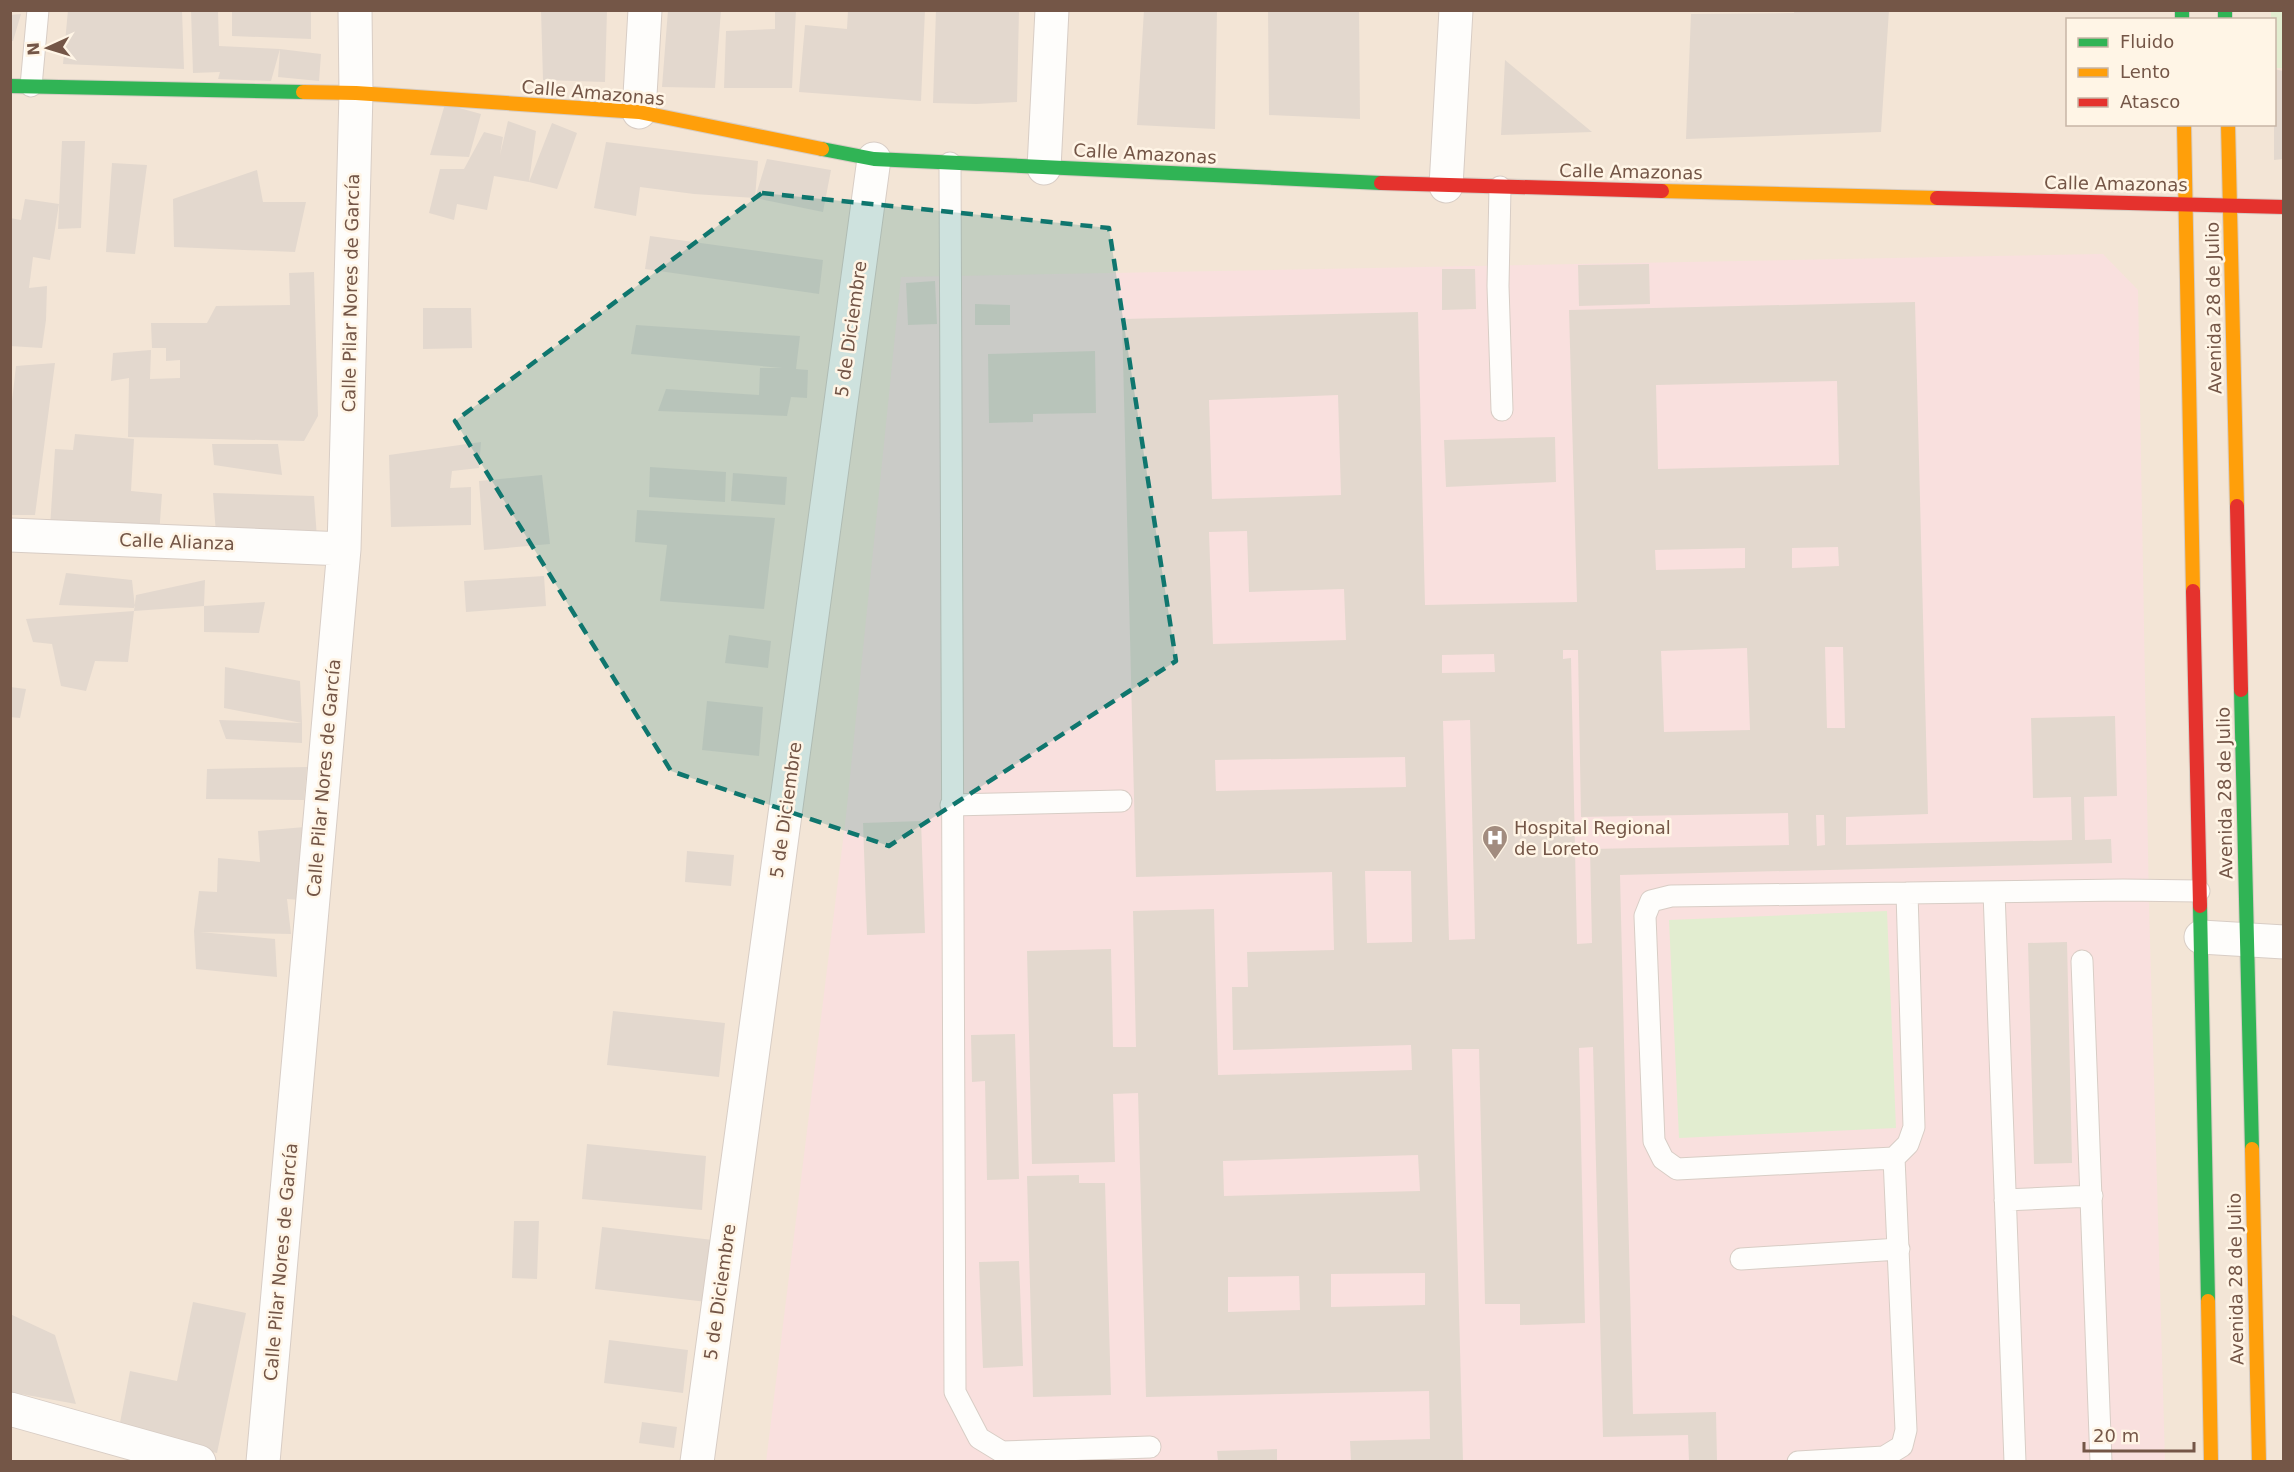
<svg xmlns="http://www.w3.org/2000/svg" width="2294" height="1472" font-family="'DejaVu Sans',sans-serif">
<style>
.residential{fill:#f3e5d6;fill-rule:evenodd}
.medical{fill:#f9e0de}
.green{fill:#e2edd0}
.building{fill:#e3d8ce;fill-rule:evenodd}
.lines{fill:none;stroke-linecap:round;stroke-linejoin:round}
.lane-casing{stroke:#d8cdc5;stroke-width:23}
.street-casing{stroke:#d8cdc5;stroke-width:35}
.fast-casing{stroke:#d6ccc3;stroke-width:16}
.slow-casing{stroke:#d6ccc3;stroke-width:16}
.jam-casing{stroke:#d6ccc3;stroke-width:16}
.lane{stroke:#fefdfb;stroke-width:21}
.street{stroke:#fefdfb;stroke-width:33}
.fast{stroke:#30b455;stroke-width:14}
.slow{stroke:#ff9f0a;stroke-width:14}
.jam{stroke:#e5322d;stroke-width:14}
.marked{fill:#0f766e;fill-opacity:0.2;stroke:#0f766e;stroke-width:4.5;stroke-dasharray:12 8;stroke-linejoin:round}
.labels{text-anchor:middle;stroke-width:5;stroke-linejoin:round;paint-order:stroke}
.street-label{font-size:18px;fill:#745647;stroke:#fff5e6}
.poi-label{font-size:18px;fill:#745647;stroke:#fff5e6;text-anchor:start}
</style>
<rect width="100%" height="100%" fill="#f7f0e6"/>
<path class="residential" d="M 11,11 L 2283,11 L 2283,1461 L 11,1461 ZM 2068,20 L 2274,20 L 2274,124 L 2068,124 Z"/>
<path class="medical" d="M 2103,254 L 2138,290 L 2149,906 L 2165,1461 L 766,1462 L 846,816 L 901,277 Z"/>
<path class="green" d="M 2271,11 L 2283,11 L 2283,68 L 2275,68 L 2274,20 L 2271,19 Z
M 1887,911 L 1896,1128 L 1679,1138 L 1669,920 Z"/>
<path class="building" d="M 68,10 L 182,10 L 184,69 L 63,64 Z
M 191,10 L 218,10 L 219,46 L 280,49 L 321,54 L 319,81 L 278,77 L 280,49 L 271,81 L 218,79 L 220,72 L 193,73 Z
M 232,10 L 311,10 L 311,39 L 232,36 Z
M 541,10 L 607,10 L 605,82 L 543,80 Z
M 668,10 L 721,10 L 715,88 L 662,87 Z
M 775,10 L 796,10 L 792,88 L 724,88 L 726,31 L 775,29 Z
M 848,10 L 925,10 L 921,101 L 799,92 L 805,25 L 847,29 Z
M 936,10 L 1019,10 L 1017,102 L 976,104 L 933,103 Z
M 1144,10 L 1217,10 L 1215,129 L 1137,125 Z
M 1268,10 L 1359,10 L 1360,119 L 1269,115 Z
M 1795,10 L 1889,10 L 1881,132 L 1686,139 L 1691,14 L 1794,13 Z
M 21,14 L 13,41 L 10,41 L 10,15 Z
M 1505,60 L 1592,132 L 1501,135 Z
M 2274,69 L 2283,71 L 2283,159 L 2274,160 Z
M 445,104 L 481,114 L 469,157 L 430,155 Z
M 508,121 L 536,131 L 529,182 L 494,176 L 487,210 L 457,204 L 454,220 L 429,213 L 440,169 L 464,169 L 484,132 L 503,137 L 500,155 Z
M 552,123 L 577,133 L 557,189 L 529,182 Z
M 62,141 L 85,141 L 81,228 L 58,229 Z
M 606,142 L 758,161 L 755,198 L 694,194 L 640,187 L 636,216 L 594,208 Z
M 767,159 L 831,170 L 823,212 L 755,198 Z
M 112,163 L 147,165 L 135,254 L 106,252 Z
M 257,170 L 263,202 L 306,202 L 295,252 L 174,247 L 173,199 Z
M 25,199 L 59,204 L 50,260 L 33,257 L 29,288 L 47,286 L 46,320 L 42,348 L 10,346 L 10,218 L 21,220 Z
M 650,236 L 823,260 L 819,294 L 645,269 Z
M 1649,264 L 1650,304 L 1579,306 L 1578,265 Z
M 1442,269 L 1475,269 L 1476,309 L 1442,310 Z
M 314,272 L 318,416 L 304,441 L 128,437 L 129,378 L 111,381 L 113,353 L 151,350 L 150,379 L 180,378 L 180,360 L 166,361 L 166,348 L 152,348 L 151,323 L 207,323 L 216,306 L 290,305 L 289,273 Z
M 935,281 L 937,324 L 908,325 L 906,283 Z
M 1915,302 L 1928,814 L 1846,817 L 1846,845 L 2072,840 L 2071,797 L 2033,798 L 2031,718 L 2115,716 L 2117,796 L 2084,797 L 2085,840 L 2111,839 L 2112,863 L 1620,875 L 1633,1414 L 1716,1412 L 1717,1461 L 1689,1461 L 1688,1435 L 1603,1437 L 1593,1047 L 1579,1048 L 1585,1323 L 1520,1325 L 1520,1304 L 1485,1304 L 1479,1049 L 1452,1049 L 1463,1461 L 1351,1461 L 1350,1441 L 1430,1439 L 1429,1391 L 1146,1397 L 1138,1093 L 1113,1094 L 1115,1162 L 1032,1164 L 1027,951 L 1111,949 L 1113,1047 L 1136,1047 L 1133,911 L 1214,909 L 1218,1075 L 1412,1070 L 1411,1045 L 1233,1050 L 1232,987 L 1248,987 L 1247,952 L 1334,950 L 1332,872 L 1136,877 L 1122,319 L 1418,312 L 1425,605 L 1577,602 L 1569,310 ZM 1837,381 L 1839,465 L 1658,469 L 1656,385 ZM 1338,395 L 1341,495 L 1212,499 L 1209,400 ZM 1247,531 L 1249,592 L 1344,589 L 1346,640 L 1213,644 L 1209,532 ZM 1838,547 L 1839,566 L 1792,568 L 1792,548 ZM 1745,548 L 1745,568 L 1656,570 L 1655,550 ZM 1825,647 L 1843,647 L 1845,728 L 1827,728 ZM 1747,648 L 1750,730 L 1664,732 L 1661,651 ZM 1563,650 L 1578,650 L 1581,817 L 1788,813 L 1789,845 L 1590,849 L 1592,943 L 1577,944 L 1571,658 L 1563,659 ZM 1494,654 L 1495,672 L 1442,673 L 1442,655 ZM 1470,720 L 1475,939 L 1449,940 L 1443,721 ZM 1405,757 L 1406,787 L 1216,791 L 1215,760 ZM 1816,815 L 1824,815 L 1825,845 L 1817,846 ZM 1365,871 L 1411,871 L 1412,942 L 1367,943 ZM 1418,1155 L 1420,1191 L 1224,1196 L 1223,1161 ZM 1425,1273 L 1425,1305 L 1331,1307 L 1331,1274 ZM 1299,1276 L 1300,1310 L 1228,1312 L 1228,1277 Z
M 975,304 L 1010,305 L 1010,325 L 975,325 Z
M 423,308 L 471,308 L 472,348 L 423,349 Z
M 636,325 L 800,336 L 796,369 L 808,370 L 807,398 L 791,397 L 787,416 L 658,411 L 666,389 L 759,395 L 760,368 L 782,368 L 631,354 Z
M 1095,351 L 1096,413 L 1033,414 L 1033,422 L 989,423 L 988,354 Z
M 55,363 L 35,515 L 10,515 L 10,419 L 16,366 Z
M 75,434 L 134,439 L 131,491 L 162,494 L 159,535 L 50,528 L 55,449 L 73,450 Z
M 1555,437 L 1556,482 L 1446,487 L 1444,440 Z
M 481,442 L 479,468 L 452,471 L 450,488 L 471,487 L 471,525 L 391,527 L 389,455 Z
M 212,444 L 278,444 L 282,475 L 214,465 Z
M 650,467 L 726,472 L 725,502 L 649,497 Z
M 733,473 L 787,477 L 785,505 L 731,501 Z
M 542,475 L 550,544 L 484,550 L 479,481 Z
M 213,493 L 314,496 L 317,538 L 216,534 Z
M 637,510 L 775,518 L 764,609 L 660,601 L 667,545 L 635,542 Z
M 66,573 L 132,580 L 135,608 L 59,605 Z
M 544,576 L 546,606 L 466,612 L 464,581 Z
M 205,580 L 204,606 L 265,602 L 259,633 L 204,632 L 204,606 L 134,611 L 136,595 Z
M 134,611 L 128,662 L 95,661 L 86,691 L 61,686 L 52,644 L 33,642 L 26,619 Z
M 729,635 L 771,641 L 768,668 L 725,663 Z
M 225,667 L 300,681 L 302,723 L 224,708 Z
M 10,687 L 26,689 L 20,718 L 10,717 Z
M 707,701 L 763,707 L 759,756 L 702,750 Z
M 219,720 L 302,723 L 302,743 L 226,739 Z
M 307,767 L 304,800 L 206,799 L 207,769 Z
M 921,821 L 925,933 L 867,935 L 863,823 Z
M 305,827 L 301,900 L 287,899 L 291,934 L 200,932 L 275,939 L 277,977 L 196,969 L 194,931 L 199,891 L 217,892 L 218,858 L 260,862 L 258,831 Z
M 687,851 L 734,855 L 731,886 L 685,882 Z
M 2067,942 L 2072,1163 L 2034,1164 L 2028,943 Z
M 613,1011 L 725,1023 L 719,1077 L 607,1065 Z
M 1015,1034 L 1019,1179 L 987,1180 L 985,1081 L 972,1082 L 971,1035 Z
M 587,1144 L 706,1156 L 702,1210 L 582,1199 Z
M 1079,1175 L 1079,1183 L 1105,1183 L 1111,1395 L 1033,1397 L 1027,1176 Z
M 514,1221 L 539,1221 L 537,1279 L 512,1278 Z
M 602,1227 L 713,1240 L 707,1302 L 595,1289 Z
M 1019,1261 L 1023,1366 L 983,1368 L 979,1262 Z
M 193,1302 L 246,1313 L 217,1453 L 118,1433 L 130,1371 L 177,1381 Z
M 10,1314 L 55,1335 L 76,1404 L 10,1392 Z
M 609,1340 L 688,1350 L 683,1393 L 604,1383 Z
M 642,1422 L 677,1427 L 674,1448 L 639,1443 Z
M 1277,1449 L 1277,1461 L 1218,1461 L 1217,1451 Z"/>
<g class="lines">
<defs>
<path id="lane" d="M 31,86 L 38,10
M 950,163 L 955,1392 L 979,1438 L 1002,1452 L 1150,1447
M 1500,187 L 1498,286 L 1502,410
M 951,805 L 1121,801
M 1994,892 L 2015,1462
M 1907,893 L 1671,896 L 1651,901 L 1645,916 L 1654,1141 L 1663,1159 L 1677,1169 L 1894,1158 L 1908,1144 L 1914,1127 L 1907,893 L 2123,890 L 2199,891
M 2082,961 L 2101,1462
M 2005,1200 L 2092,1196
M 1741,1259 L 1899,1249
M 1798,1462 L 1884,1457 L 1902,1446 L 1906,1430 L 1894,1158"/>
<path id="street" d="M 639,112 L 645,10
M 1044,168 L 1052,10
M 1446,186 L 1456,10
M 10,535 L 344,549
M 2201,937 L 2284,942
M 10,1409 L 199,1462
M 263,1462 L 344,549 L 356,93 L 355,10
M 697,1462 L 874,159"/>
<path id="fast" d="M 2182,10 L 2182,20
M 2225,10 L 2225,20
M 10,86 L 303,92
M 822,149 L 874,159 L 1381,183
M 2241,690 L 2252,1149
M 2200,906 L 2208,1301"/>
<path id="slow" d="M 303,92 L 356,93 L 639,112 L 822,149
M 2184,124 L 2193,591
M 2228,124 L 2237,506
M 1662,191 L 1937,198
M 2252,1149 L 2259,1462
M 2208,1301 L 2211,1462"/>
<path id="jam" d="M 1381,183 L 1662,191
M 1937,198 L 2284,207
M 2237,506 L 2241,690
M 2193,591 L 2200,906"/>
</defs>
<use href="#lane" class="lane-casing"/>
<use href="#street" class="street-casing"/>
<use href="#fast" class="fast-casing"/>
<use href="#slow" class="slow-casing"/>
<use href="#jam" class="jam-casing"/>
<use href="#lane" class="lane"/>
<use href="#street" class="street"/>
<use href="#fast" class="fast"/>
<use href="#slow" class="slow"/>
<use href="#jam" class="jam"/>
</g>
<path class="marked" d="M 762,193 L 1109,228 L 1176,661 L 889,846 L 671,771 L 455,421 Z"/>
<defs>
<symbol id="hospital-pin" viewBox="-11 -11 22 30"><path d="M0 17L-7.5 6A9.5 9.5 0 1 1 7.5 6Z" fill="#a28c7f" stroke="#fff5e6"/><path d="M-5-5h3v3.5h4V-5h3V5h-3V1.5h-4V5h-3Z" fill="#fff"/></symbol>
</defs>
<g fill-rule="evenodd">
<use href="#hospital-pin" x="1480" y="823" width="30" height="40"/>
</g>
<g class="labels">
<g class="street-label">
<text transform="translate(593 93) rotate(5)" y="6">Calle Amazonas</text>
<text transform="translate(1145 154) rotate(3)" y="6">Calle Amazonas</text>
<text transform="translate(1631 172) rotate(1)" y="6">Calle Amazonas</text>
<text transform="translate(2116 184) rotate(1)" y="6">Calle Amazonas</text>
<text transform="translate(351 293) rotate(-89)" y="6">Calle Pilar Nores de García</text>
<text transform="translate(2214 308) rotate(-91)" y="6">Avenida 28 de Julio</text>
<text transform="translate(851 329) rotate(-82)" y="6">5 de Diciembre</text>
<text transform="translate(177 542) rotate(2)" y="6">Calle Alianza</text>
<text transform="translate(324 778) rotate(-85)" y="6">Calle Pilar Nores de García</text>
<text transform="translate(2225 793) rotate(-91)" y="6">Avenida 28 de Julio</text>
<text transform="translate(786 810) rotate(-82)" y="6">5 de Diciembre</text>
<text transform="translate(281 1262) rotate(-85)" y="6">Calle Pilar Nores de García</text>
<text transform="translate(2236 1279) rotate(-91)" y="6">Avenida 28 de Julio</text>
<text transform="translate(720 1292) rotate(-82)" y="6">5 de Diciembre</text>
</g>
<g class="poi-label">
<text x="1514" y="834">Hospital Regional<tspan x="1514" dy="21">de Loreto</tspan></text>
</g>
</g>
<rect width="2294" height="1472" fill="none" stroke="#745647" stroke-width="24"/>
<rect x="2066" y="18" width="210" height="108" fill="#fff5e6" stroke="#c7b5a6" stroke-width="1.5"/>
<rect x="2078" y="38" width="30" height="9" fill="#30b455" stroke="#c7b5a6" stroke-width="1.5"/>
<text x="2120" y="48" font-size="18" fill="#745647">Fluido</text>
<rect x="2078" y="68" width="30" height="9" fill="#ff9f0a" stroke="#c7b5a6" stroke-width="1.5"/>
<text x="2120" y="78" font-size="18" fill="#745647">Lento</text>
<rect x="2078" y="98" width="30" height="9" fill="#e5322d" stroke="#c7b5a6" stroke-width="1.5"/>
<text x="2120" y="108" font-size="18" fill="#745647">Atasco</text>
<g transform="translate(48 48) rotate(266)" stroke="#fff5e6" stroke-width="4.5" paint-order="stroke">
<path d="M0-4.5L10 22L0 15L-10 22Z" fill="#745647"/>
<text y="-9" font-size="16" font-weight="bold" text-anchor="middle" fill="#745647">N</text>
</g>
<path d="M2084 1442v9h110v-9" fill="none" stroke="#745647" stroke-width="3"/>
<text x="2093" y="1442" font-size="18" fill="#745647" stroke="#fff5e6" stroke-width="4.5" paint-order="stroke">20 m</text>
</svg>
